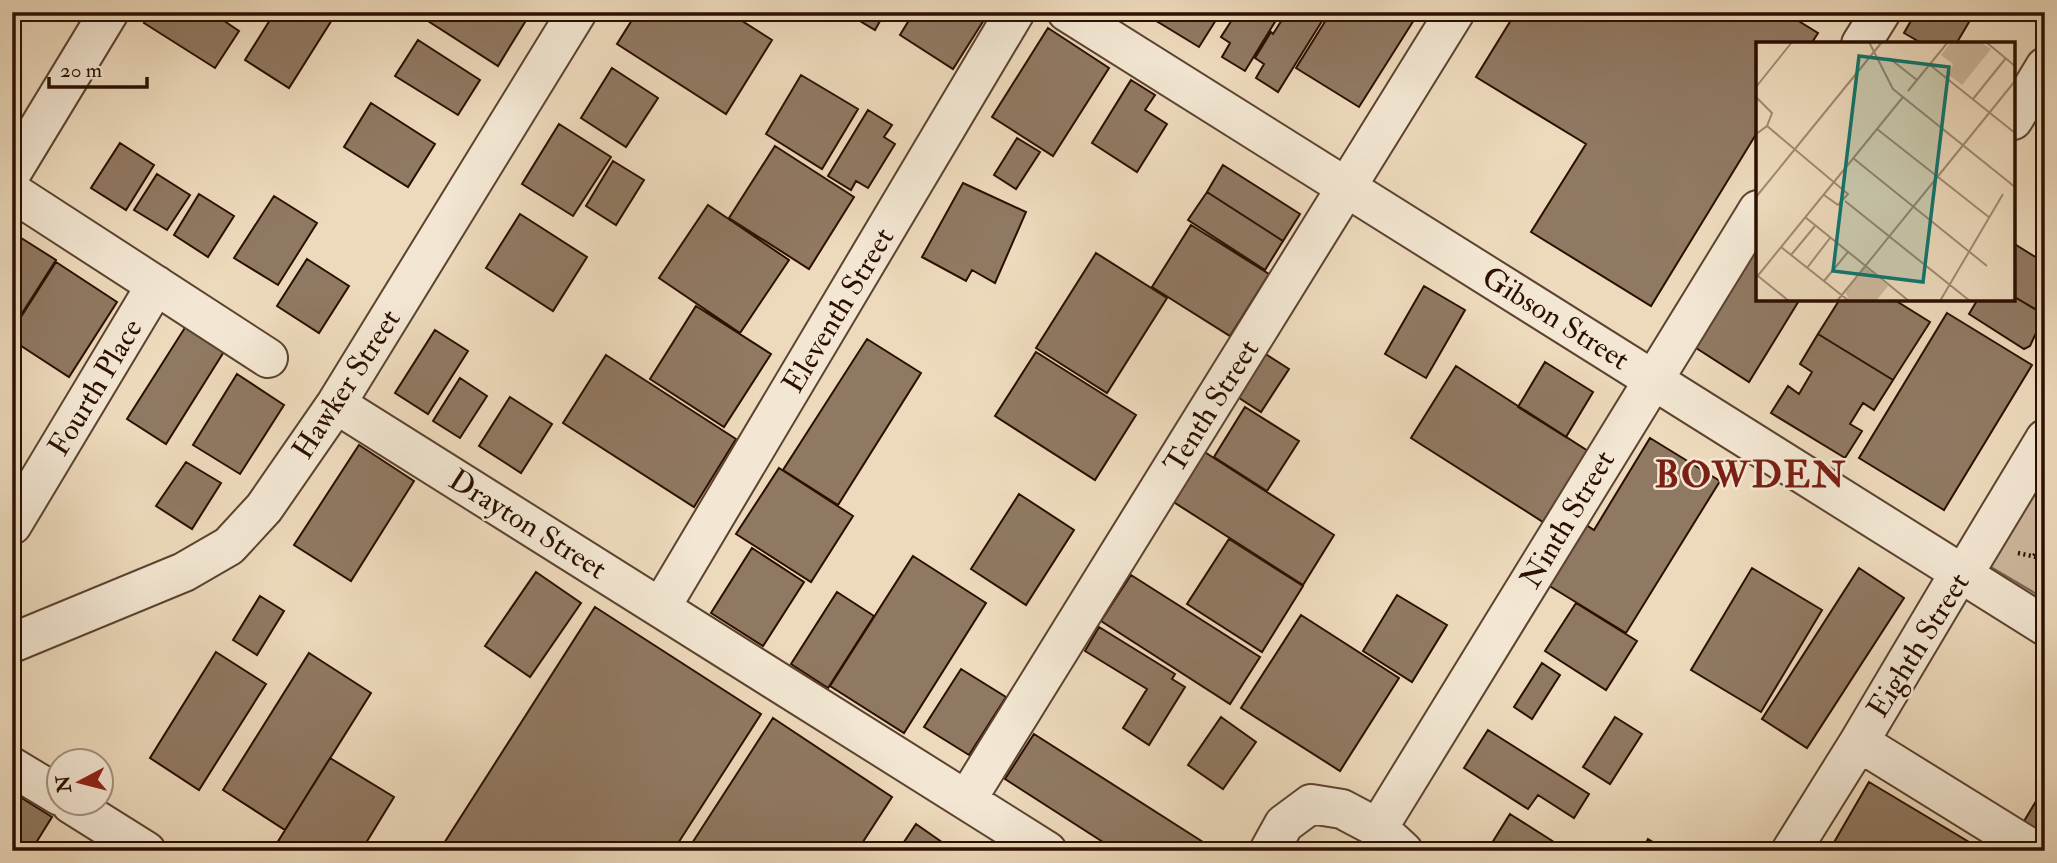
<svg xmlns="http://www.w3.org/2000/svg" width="2057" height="863" font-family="'IM FELL Double Pica',serif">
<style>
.green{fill:#ccb79c;stroke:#7c634e;stroke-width:2}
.building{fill:#907962;stroke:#2b0f00;stroke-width:2}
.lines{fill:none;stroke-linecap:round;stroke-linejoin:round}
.minor-casing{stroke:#5c422f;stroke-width:42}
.path{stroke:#2b0f00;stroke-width:4.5;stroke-dasharray:2 3.5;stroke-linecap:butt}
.minor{stroke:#f3e7d3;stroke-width:38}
.labels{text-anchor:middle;stroke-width:5;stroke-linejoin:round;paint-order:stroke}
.street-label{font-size:30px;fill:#2b0f00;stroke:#f3e7d3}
.district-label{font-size:37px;font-weight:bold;letter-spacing:2px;fill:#7a1f14;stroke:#f3e7d3}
.inset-road{fill:none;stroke:#9f8971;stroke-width:2}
.view{fill:#0f766e;fill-opacity:0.15;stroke:#0f766e;stroke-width:3.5}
.inset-edge{fill:none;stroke:#2b0f00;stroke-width:3.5}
</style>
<rect width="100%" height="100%" fill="#eddabc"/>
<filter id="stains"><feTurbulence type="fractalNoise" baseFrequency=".00286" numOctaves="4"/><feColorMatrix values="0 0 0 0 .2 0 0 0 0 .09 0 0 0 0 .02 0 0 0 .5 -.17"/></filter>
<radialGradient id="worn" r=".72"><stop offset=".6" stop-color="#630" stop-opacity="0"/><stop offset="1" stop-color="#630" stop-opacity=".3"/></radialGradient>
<path class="green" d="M 2045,471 L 2045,599 L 1986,564 Z"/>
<path class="building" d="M 151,12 L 211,12 L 239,31 L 215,68 L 144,23 Z
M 275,12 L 330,12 L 335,15 L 289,88 L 245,60 Z
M 414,12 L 509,12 L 525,22 L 498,66 Z
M 637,12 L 728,12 L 772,40 L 726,114 L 617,44 Z
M 845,12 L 885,12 L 875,30 Z
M 914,12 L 989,12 L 953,69 L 900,35 Z
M 1143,12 L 1164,12 L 1158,22 Z
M 1164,12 L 1221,12 L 1199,47 L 1158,22 Z
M 1237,12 L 1281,12 L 1245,71 L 1222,57 L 1230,43 L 1221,37 Z
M 1287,12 L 1327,13 L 1278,92 L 1256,78 L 1264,64 L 1255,58 L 1271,32 L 1273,34 Z
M 1331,12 L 1419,12 L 1359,107 L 1296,68 Z
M 1516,12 L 1784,12 L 1818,33 L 1811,44 L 1758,44 L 1758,131 L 1651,306 L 1531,232 L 1586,144 L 1476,77 Z
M 1916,12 L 1975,12 L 1956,44 L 1923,44 L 1904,33 Z
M 1048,28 L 1109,68 L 1053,156 L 992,117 Z
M 418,40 L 480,80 L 458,115 L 395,76 Z
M 612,68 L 658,98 L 626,147 L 581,118 Z
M 801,75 L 858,109 L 822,169 L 766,134 Z
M 1131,80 L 1155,95 L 1145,110 L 1167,124 L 1137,172 L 1092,143 Z
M 371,103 L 435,144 L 408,187 L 344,147 Z
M 868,110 L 892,125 L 884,137 L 895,144 L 868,188 L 856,181 L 851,190 L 828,176 Z
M 559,124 L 611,157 L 573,216 L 522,184 Z
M 1017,138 L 1040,152 L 1016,189 L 994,175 Z
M 120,143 L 154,165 L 126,210 L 91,188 Z
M 775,146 L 854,197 L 809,269 L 729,218 Z
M 613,161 L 644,180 L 616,225 L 586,206 Z
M 1223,165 L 1300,214 L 1283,241 L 1207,192 Z
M 157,174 L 190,195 L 167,230 L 134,210 Z
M 963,183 L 1026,212 L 995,283 L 972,270 L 966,281 L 922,257 Z
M 1207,192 L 1283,241 L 1265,270 L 1188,220 Z
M 199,194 L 234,216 L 208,257 L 174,235 Z
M 274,196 L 317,223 L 278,285 L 234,258 Z
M 708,205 L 789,260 L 740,333 L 659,278 Z
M 520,214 L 587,257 L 553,311 L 486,268 Z
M 1191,225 L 1269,274 L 1230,336 L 1152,287 Z
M 18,236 L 56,260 L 12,329 L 12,246 Z
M 2013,243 L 2045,263 L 2045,315 L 2013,296 Z
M 1753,250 L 1758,253 L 1758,299 L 1800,299 L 1749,382 L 1693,346 Z
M 1096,253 L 1167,298 L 1107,393 L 1036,348 Z
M 307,259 L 349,286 L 319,333 L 277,306 Z
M 56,262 L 117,302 L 69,377 L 12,340 L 12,331 Z
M 1424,286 L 1465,310 L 1426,378 L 1385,354 Z
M 2013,296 L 2045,315 L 2037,325 L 2037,331 L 2030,346 L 2024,349 L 1969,314 L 1978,299 L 2013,299 Z
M 1840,299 L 1893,299 L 1930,322 L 1893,380 L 1818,334 Z
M 696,306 L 771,354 L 724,427 L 650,379 Z
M 1947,313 L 2032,365 L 1944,510 L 1859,458 Z
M 186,326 L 225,350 L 166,444 L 127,419 Z
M 435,330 L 468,351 L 428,414 L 395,393 Z
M 1818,334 L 1893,380 L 1874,410 L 1863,403 L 1850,424 L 1862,431 L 1845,458 L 1771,413 L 1788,386 L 1799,394 L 1812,372 L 1800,364 Z
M 867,339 L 921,373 L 838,505 L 783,470 Z
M 1036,352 L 1136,415 L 1095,480 L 995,416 Z
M 1264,353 L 1289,369 L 1261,412 L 1236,396 Z
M 606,355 L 736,439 L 694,507 L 563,423 Z
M 1545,362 L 1593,392 L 1566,437 L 1518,407 Z
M 1456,366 L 1588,451 L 1543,522 L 1411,438 Z
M 237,374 L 284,405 L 240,474 L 193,445 Z
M 460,378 L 487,396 L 460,438 L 433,421 Z
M 510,397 L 552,424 L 521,473 L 479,446 Z
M 1245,407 L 1299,441 L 1267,491 L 1214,457 Z
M 1650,438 L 1720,481 L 1626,633 L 1543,582 L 1580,521 L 1594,530 Z
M 359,445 L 414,481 L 351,581 L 294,545 Z
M 1203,451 L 1334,535 L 1303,585 L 1172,501 Z
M 186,462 L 221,483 L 192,529 L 156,506 Z
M 779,468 L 853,516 L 811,582 L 736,534 Z
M 1019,494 L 1074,530 L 1026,605 L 971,569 Z
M 1229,539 L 1303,586 L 1262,652 L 1187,604 Z
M 752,548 L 804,582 L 763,646 L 711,613 Z
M 913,556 L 986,603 L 904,733 L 830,686 Z
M 1752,568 L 1822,610 L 1761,712 L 1691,670 Z
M 1859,568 L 1904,598 L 1807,748 L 1762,719 Z
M 536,572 L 581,603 L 530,677 L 485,646 Z
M 1131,575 L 1260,657 L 1230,704 L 1101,621 Z
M 837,592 L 874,616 L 828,688 L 791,664 Z
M 1397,595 L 1447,625 L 1412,682 L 1363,651 Z
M 260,596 L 284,611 L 257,655 L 233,640 Z
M 1576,603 L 1637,641 L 1606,690 L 1545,651 Z
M 595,607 L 761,714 L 673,851 L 439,851 Z
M 1301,615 L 1399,678 L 1340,771 L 1241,708 Z
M 1099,627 L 1175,674 L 1172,679 L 1185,687 L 1149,745 L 1123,728 L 1147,689 L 1085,651 Z
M 216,652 L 266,684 L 199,790 L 150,758 Z
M 309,653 L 371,693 L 285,830 L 223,790 Z
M 1542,663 L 1560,675 L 1532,719 L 1514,707 Z
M 961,669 L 1006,697 L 969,755 L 924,727 Z
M 1221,717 L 1256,742 L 1223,789 L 1188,765 Z
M 1615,717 L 1642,734 L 1610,784 L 1583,767 Z
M 773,718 L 892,797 L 857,851 L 687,851 Z
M 1488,730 L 1589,794 L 1574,818 L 1538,795 L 1528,809 L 1464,768 Z
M 1034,734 L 1217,851 L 1117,851 L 1005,779 Z
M 330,758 L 394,797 L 361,851 L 272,851 Z
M 1869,782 L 1984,851 L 1829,851 Z
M 2045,786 L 2045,843 L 2020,828 Z
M 12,792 L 52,817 L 34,846 L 42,851 L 12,851 Z
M 1510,814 L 1568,851 L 1487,851 Z
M 916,824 L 949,847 L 947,851 L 898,851 Z
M 1648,839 L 1668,851 L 1642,851 Z"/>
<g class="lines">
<defs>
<path id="minor" d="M 1067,12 L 2045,626
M 1861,44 L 1881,12
M 2013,120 L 2045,67
M 12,172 L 109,12
M 12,192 L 268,358
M 336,404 L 1047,851
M 12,525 L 156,285
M 661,607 L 1015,12
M 12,643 L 184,572 L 229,546 L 264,508 L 336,404 L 577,12
M 1859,742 L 2035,851
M 12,767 L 60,796
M 967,799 L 1455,12
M 71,804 L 146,851
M 1378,828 L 1758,210
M 1269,851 L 1284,824 L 1311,804 L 1342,809 L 1378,828 L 1403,851
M 1791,851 L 1859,742 L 1960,572 L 1972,560 L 2045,439"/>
</defs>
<use href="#minor" class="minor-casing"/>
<path class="path" d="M 2018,553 L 2045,559
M 2034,556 L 2045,540"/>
<use href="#minor" class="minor"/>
</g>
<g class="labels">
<g class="street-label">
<text transform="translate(838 310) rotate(-59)" y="10">Eleventh Street</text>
<text transform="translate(1556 318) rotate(32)" y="10">Gibson Street</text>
<text transform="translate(346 384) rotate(-57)" y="10">Hawker Street</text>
<text transform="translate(95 387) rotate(-59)" y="10">Fourth Place</text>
<text transform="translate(1211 406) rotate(-58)" y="10">Tenth Street</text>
<text transform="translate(1567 519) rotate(-59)" y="10">Ninth Street</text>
<text transform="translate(528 524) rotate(32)" y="10">Drayton Street</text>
<text transform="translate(1918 645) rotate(-58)" y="10">Eighth Street</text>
</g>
<g class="district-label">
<text x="1751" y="487">BOWDEN</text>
</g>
</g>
<g transform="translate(1756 42)">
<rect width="259" height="259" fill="#eddabc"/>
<path d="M 195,0 L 224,0 L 235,7 L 206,43 L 193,33 L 197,22 L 185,13 ZM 109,225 L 132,244 L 120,259 L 94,259 L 89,250 Z" fill="#ccb79c"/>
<path class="inset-road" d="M 113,0 L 137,47 L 259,145M 230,0 L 259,24M 133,16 L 161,38M 174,23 L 259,91M 0,45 L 36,0M 152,49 L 192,0M 0,55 L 16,71 L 11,84 L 0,92M 217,57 L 250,16M 11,84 L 92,152 L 82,163 L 68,153M 121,87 L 234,176M 97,116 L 231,224M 0,155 L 126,0M 89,159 L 214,259M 49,175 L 153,259M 25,205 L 93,259M 35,213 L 59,184M 51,226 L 74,196M 2,234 L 33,259M 0,236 L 147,55M 68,239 L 92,210M 81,259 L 259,39M 184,259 L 247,152"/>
<path class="view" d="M 103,14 L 193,25 L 167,240 L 77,229 Z"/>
<rect width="259" height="259" class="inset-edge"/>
</g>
<rect width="2057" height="863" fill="none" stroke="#eddabc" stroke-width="42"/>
<rect x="14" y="14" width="2029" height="835" fill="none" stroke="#2b0f00" stroke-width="3.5"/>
<rect x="21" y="21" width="2015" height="821" fill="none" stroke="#2b0f00" stroke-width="2"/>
<g transform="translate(80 782) rotate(263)"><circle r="33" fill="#f3e7d3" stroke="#a3917f" stroke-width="2"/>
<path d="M0-5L12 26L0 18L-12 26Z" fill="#8f2418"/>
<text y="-10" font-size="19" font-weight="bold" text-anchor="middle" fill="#2b0f00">N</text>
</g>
<path d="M49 77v10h98v-10" fill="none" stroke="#2b0f00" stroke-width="3.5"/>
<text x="60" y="77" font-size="21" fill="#2b0f00" stroke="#f3e7d3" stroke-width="5" paint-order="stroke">20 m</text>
<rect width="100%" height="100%" filter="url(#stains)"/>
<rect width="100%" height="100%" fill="url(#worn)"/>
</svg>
